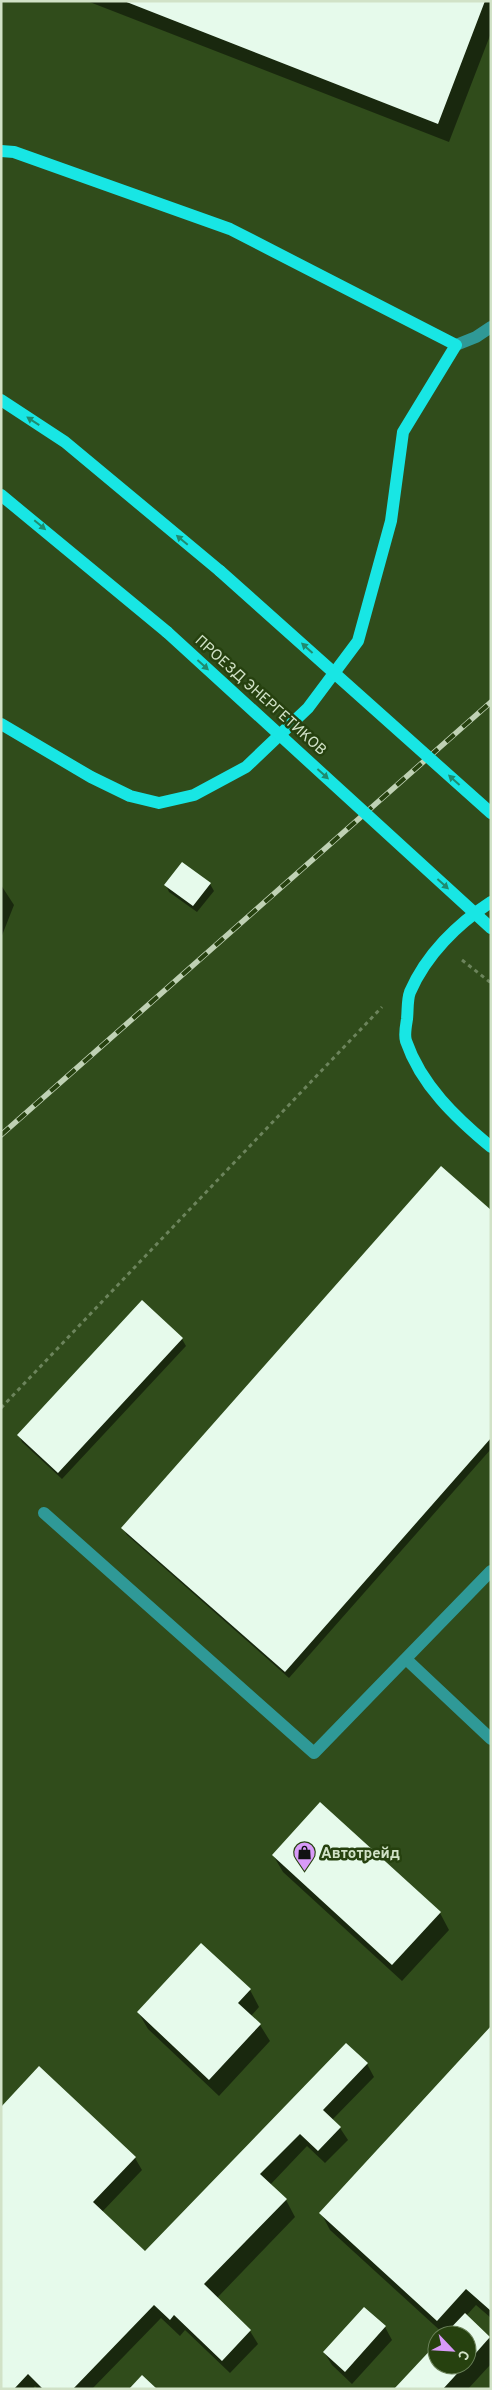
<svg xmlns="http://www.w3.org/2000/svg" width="492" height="2390" font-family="Overpass,sans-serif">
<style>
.shadow{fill:#0007}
.building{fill:#e6faeb}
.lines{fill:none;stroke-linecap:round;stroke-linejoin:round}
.path{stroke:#6c845c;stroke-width:3;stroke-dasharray:4 4;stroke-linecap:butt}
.minor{stroke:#2f9997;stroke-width:12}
.major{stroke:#18e6e4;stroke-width:12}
.rail-casing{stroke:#bfd1b4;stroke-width:5.5}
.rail{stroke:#26410f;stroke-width:4;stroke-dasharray:11;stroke-linecap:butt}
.major-bridge{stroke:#18e6e4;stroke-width:12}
.oneway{fill:#208b6f}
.labels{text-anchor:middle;stroke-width:5;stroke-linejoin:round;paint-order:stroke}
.street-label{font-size:15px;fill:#d1e2c7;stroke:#26410f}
.poi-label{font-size:15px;font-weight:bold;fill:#d1e2c7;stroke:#26410f;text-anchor:start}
</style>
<rect width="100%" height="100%" fill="#304c1b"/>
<path class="shadow" d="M 87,1 L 491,1 L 491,33 L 449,142 Z
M 210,884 L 214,891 L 197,912 L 169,892 L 166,885 Z
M 1,885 L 14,905 L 1,938 Z
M 491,1212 L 491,1449 L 289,1678 L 127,1535 L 123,1528 Z
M 182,1339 L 186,1346 L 62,1479 L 22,1442 L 19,1435 Z
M 273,1855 L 440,1913 L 449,1930 L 402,1981 L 283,1872 Z
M 250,1990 L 259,2007 L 251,2016 L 260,2025 L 270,2041 L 219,2096 L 148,2029 L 138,2012 Z
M 491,2028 L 491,2318 L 476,2305 L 466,2316 L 491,2341 L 491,2364 L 468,2389 L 396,2389 L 437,2345 L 437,2365 L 467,2365 L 467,2335 L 445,2335 L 330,2230 L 321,2213 Z
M 367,2064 L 374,2077 L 332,2120 L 340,2128 L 348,2140 L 325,2163 L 307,2146 L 270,2185 L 286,2200 L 295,2217 L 217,2298 L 250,2331 L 258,2344 L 230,2373 L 185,2330 L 180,2336 L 161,2318 L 92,2389 L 38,2389 L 35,2386 L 33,2389 L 1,2389 L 1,2109 L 135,2158 L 142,2170 L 102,2212 L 145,2253 Z
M 385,2327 L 392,2340 L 352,2384 L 332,2365 L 324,2352 Z"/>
<path class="building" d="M 124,1 L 485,1 L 438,124 Z
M 182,862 L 211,883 L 193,906 L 164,885 Z
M 441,1166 L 491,1210 L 491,1438 L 285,1672 L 121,1528 Z
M 142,1300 L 183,1338 L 58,1473 L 17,1435 Z
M 320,1802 L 441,1912 L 392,1965 L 272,1855 Z
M 201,1943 L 251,1989 L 238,2003 L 261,2024 L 209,2080 L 137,2012 Z
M 491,2026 L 491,2311 L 466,2289 L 437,2321 L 319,2213 Z
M 346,2043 L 368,2063 L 323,2110 L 341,2127 L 318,2151 L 300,2134 L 260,2174 L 287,2199 L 204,2284 L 251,2330 L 222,2361 L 174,2315 L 170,2320 L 154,2305 L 73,2389 L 43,2389 L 28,2374 L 14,2389 L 1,2389 L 1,2107 L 39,2066 L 136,2157 L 93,2202 L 145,2251 Z
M 364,2307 L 386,2326 L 345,2372 L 323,2352 Z
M 465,2313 L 490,2337 L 467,2363 L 467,2335 L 444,2335 Z
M 437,2343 L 437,2365 L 465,2365 L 443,2389 L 394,2389 Z
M 142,2375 L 157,2389 L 129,2389 Z"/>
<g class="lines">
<path class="path" d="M 462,960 L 491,983
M 1,1408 L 382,1007"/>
<path class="minor" d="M 456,345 L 476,337 L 491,327
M 44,1513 L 314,1753 L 491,1571
M 406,1659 L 491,1739"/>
<path class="major" d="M 1,151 L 14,152 L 230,229 L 456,345 L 403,432 L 391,521 L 358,641 L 308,708 L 246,767 L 194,795 L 159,803 L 130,796 L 91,777 L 1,724
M 1,400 L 65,442 L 220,571
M 1,495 L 167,632
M 491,902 C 457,924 426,955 410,992 C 407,1000 408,1010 407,1019 C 406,1025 404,1035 406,1041 C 421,1085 456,1118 491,1147"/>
<defs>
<path id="rail" d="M 1,1135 L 491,702"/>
</defs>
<use href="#rail" class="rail-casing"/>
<use href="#rail" class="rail"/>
<path class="major-bridge" d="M 220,571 L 491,813
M 167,632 L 491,928"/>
</g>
<defs><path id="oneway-solid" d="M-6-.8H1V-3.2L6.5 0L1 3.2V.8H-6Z" transform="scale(1.25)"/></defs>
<g class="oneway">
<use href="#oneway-solid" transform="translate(33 421) rotate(-147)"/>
<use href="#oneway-solid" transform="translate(40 525) rotate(40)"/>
<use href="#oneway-solid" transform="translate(182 540) rotate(-140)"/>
<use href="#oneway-solid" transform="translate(307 648) rotate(-138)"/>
<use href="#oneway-solid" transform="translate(203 665) rotate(42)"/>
<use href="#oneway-solid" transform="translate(323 774) rotate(42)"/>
<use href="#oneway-solid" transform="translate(454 780) rotate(-138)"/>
<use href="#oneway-solid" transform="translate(443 884) rotate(42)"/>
</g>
<defs>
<symbol id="shop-pin" viewBox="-11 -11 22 30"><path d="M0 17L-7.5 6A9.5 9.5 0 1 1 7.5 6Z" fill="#d89af8" stroke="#26410f"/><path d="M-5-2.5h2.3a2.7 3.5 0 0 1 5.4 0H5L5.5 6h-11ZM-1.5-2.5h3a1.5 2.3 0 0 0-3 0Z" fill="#111"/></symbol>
</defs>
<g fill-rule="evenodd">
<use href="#shop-pin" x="292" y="1840" width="25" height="34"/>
</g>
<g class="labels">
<g class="street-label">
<text transform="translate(261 695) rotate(42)" y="5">ПРОЕЗД ЭНЕРГЕТИКОВ</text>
</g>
<g class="poi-label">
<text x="321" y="1858">Автотрейд</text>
</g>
</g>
<rect width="492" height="2390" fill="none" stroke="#d1e2c7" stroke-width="5"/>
<g transform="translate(452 2350) rotate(115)"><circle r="24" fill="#26410f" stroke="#6a8159"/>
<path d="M0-4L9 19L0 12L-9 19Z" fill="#d89af8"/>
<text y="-8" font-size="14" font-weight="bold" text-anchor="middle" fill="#d1e2c7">С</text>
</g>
</svg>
